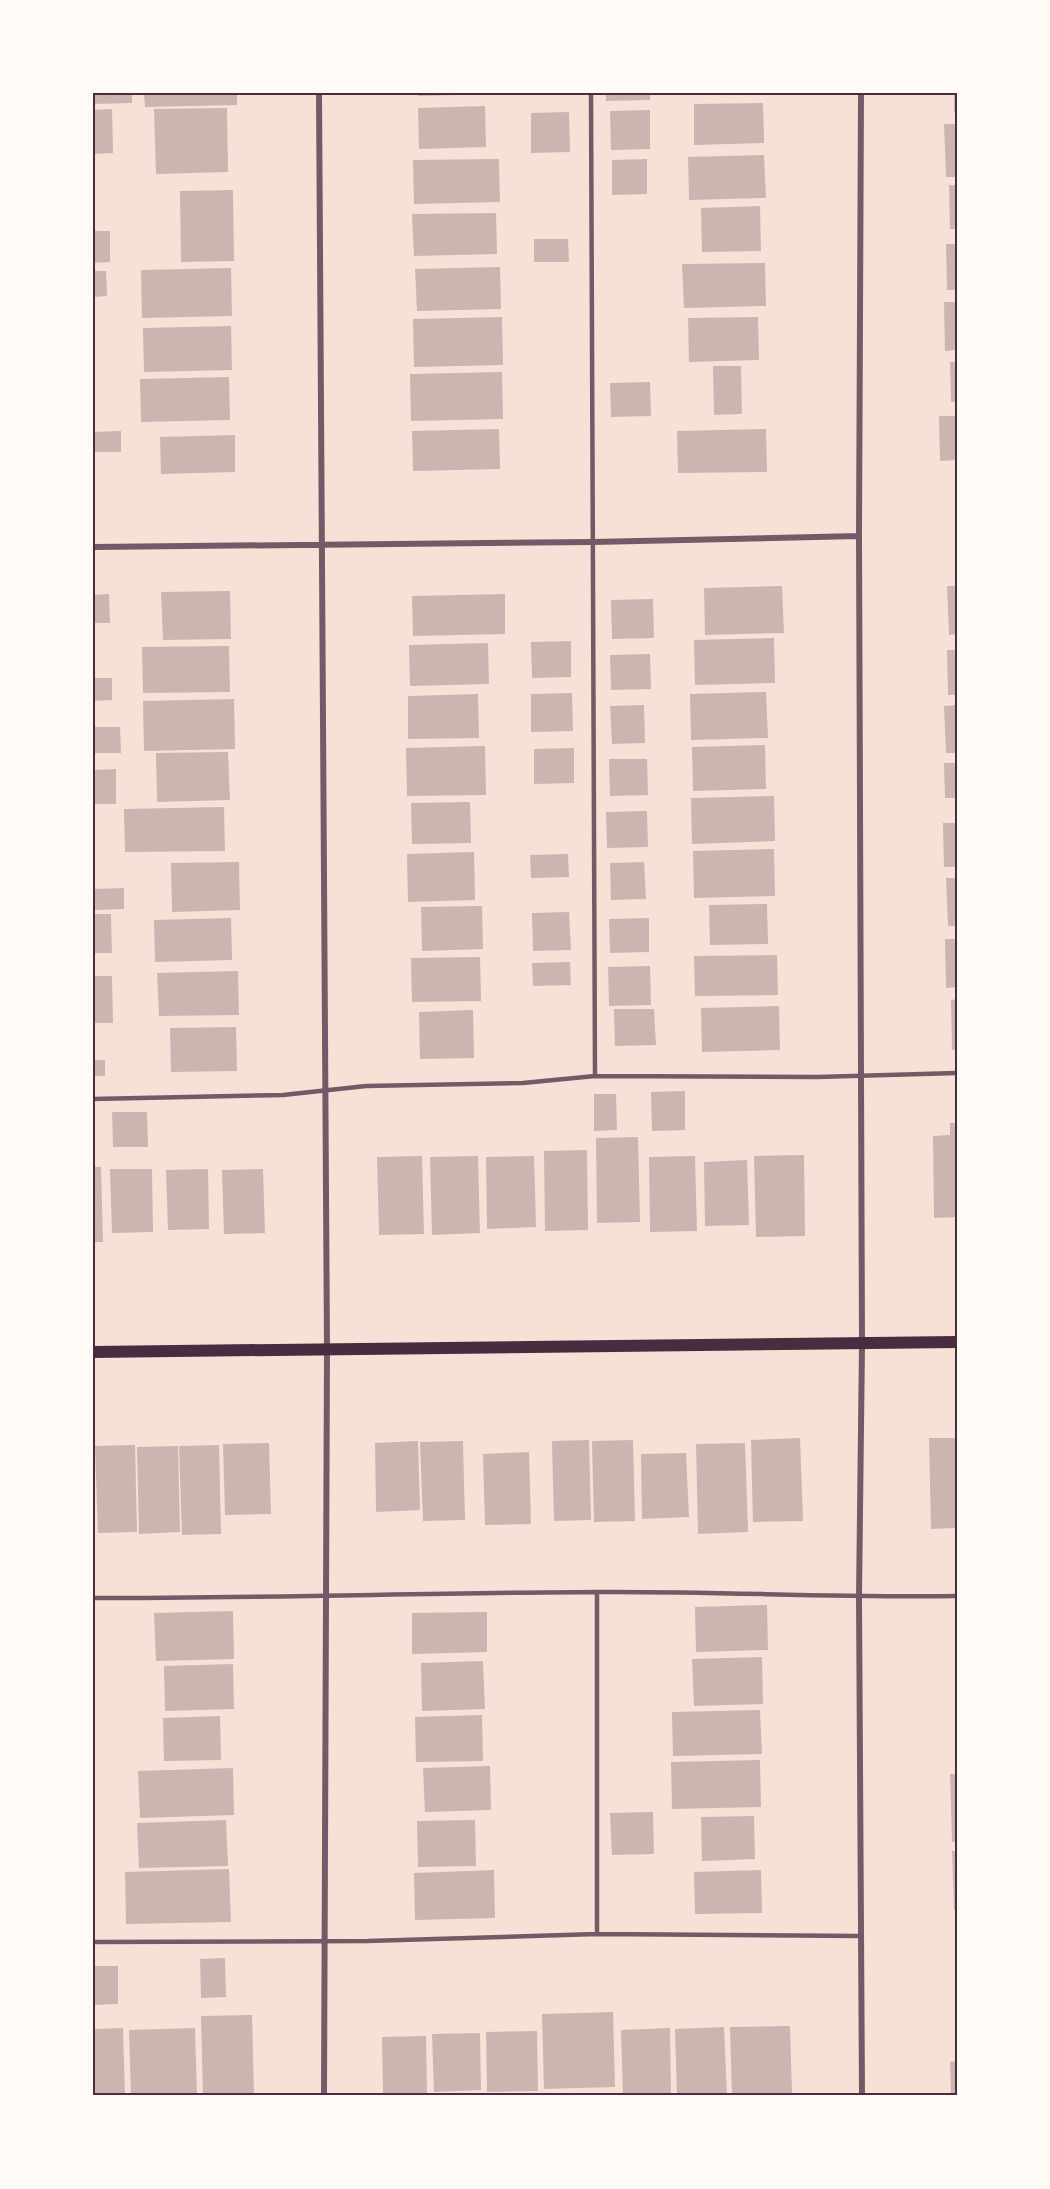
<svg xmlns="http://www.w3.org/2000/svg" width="1050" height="2189" font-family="'Asap Condensed',sans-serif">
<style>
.building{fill:#ccb4b1}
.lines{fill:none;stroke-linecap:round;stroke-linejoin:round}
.service{stroke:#755966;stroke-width:4.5}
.minor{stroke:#755966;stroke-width:6}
.secondary{stroke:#4a2c40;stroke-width:12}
.neatline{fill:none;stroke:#4a2c40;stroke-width:2}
</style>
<rect width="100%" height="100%" fill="#f7e1d7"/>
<path class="building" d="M 93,93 L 132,93 L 132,103 L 93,104 Z
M 144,93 L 237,93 L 237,105 L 145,107 Z
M 417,93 L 460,93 L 460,95 L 418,96 Z
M 606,93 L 650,93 L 650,100 L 606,101 Z
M 954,93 L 957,93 L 957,112 L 954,112 Z
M 763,103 L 764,143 L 694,145 L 694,104 Z
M 485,106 L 486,147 L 419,149 L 418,108 Z
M 227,108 L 228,172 L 156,174 L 154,109 Z
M 112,109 L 113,153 L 93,154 L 93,110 Z
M 650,110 L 650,149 L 611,150 L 610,111 Z
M 569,112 L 570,152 L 531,153 L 531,113 Z
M 944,124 L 957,124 L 957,177 L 946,177 Z
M 764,155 L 766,198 L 689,200 L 688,157 Z
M 499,159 L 500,202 L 414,204 L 413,160 Z
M 647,159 L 647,194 L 612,195 L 612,160 Z
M 949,185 L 957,185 L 957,229 L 950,229 Z
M 233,190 L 234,261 L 181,262 L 180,191 Z
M 760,206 L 761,251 L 702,252 L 701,208 Z
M 496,213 L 497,254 L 414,256 L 412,214 Z
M 93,231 L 110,231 L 110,262 L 93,263 Z
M 534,239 L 568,239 L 569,262 L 534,262 Z
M 946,244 L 957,244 L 957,290 L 947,290 Z
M 765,263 L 766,306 L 684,308 L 682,264 Z
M 500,267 L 501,309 L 417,311 L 415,269 Z
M 231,268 L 232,316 L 142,318 L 141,270 Z
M 93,271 L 106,271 L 107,296 L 93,297 Z
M 944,302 L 957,302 L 957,350 L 945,351 Z
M 502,317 L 503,365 L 414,367 L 413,319 Z
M 758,317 L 759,360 L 689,362 L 688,318 Z
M 231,326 L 232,370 L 144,372 L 143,328 Z
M 950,362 L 957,362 L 957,402 L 951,402 Z
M 713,366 L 741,366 L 742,414 L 714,415 Z
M 502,372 L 503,419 L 411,421 L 410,374 Z
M 229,377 L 230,420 L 141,422 L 140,379 Z
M 650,382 L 651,416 L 611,417 L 610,383 Z
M 939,416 L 957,416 L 957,460 L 940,461 Z
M 499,429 L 500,469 L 413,471 L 412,431 Z
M 766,429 L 767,472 L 678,473 L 677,431 Z
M 121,431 L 121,452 L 93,452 L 93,432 Z
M 235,435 L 235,472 L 161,474 L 160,437 Z
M 782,586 L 784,633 L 705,635 L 704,588 Z
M 947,586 L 957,586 L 957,634 L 949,635 Z
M 230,591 L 231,639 L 163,640 L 161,592 Z
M 109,594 L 110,623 L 93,623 L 93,595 Z
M 505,594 L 505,634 L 413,636 L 412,596 Z
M 653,599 L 654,638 L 612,639 L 611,600 Z
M 774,638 L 775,683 L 695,685 L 694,640 Z
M 571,641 L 571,677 L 532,678 L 531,642 Z
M 488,643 L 489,684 L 410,686 L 409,645 Z
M 229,646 L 230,692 L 143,693 L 142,647 Z
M 947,650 L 957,650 L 957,695 L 948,695 Z
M 650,654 L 651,689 L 611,690 L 610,655 Z
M 93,678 L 112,678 L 112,700 L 93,701 Z
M 766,692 L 768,738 L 691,740 L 690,694 Z
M 572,693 L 573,731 L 531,732 L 531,694 Z
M 478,694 L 479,738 L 408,739 L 408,696 Z
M 234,699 L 235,749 L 144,751 L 143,701 Z
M 644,705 L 645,743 L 612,744 L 610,706 Z
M 957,705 L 957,753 L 946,753 L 944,706 Z
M 93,727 L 120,727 L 121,753 L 93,753 Z
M 765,745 L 766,789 L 693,791 L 692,747 Z
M 485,746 L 486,795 L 407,796 L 406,748 Z
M 574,748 L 574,783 L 534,784 L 534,749 Z
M 228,752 L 230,800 L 157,802 L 156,753 Z
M 609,759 L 647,759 L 648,795 L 610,796 Z
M 944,763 L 957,763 L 957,798 L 945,798 Z
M 116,769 L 116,804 L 93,804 L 93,770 Z
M 774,796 L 775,841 L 692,844 L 691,798 Z
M 470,802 L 471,843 L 412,844 L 411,803 Z
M 224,807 L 225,851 L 125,852 L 124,809 Z
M 647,811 L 648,847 L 607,848 L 606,812 Z
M 943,823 L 957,823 L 957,867 L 944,867 Z
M 774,849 L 775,896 L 694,898 L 693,851 Z
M 474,852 L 475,900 L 408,902 L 407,854 Z
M 568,854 L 569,877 L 531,878 L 530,855 Z
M 239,862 L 240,910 L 172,912 L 171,863 Z
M 644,862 L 646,899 L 611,900 L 610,863 Z
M 946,878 L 957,878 L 957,926 L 948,926 Z
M 124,888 L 124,909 L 93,910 L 93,889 Z
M 767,904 L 768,944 L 710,945 L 709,905 Z
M 482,906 L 483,949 L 422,951 L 421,907 Z
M 569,912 L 571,950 L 533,951 L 532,913 Z
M 93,914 L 111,914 L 112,953 L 93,953 Z
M 231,918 L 232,960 L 155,962 L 154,920 Z
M 649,918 L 649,952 L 610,953 L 609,919 Z
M 945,939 L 957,939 L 957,987 L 946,988 Z
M 777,955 L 778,995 L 695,996 L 694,956 Z
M 480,957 L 481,1001 L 412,1002 L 411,958 Z
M 570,962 L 571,985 L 533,986 L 532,963 Z
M 650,966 L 651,1005 L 609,1006 L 608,967 Z
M 238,971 L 239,1015 L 159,1016 L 157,973 Z
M 93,976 L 112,976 L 113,1023 L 93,1023 Z
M 957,999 L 957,1050 L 952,1050 L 951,1000 Z
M 779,1006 L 780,1050 L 702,1052 L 701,1008 Z
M 614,1009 L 654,1009 L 656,1045 L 615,1046 Z
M 473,1010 L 474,1058 L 420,1059 L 419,1012 Z
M 236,1027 L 237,1071 L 171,1072 L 170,1028 Z
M 93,1060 L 105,1060 L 105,1076 L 93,1076 Z
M 685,1091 L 685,1130 L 652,1131 L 651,1092 Z
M 594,1094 L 616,1094 L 617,1130 L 594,1131 Z
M 112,1112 L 147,1112 L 148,1147 L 113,1147 Z
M 950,1123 L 957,1123 L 957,1217 L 934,1218 L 933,1136 L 950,1135 Z
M 638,1137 L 640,1222 L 597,1223 L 596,1138 Z
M 587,1150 L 588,1230 L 545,1231 L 544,1151 Z
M 804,1155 L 805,1236 L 756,1237 L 754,1156 Z
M 422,1156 L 424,1234 L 379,1235 L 377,1157 Z
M 478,1156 L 480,1233 L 432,1235 L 430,1157 Z
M 534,1156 L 536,1227 L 487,1229 L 486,1157 Z
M 695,1156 L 697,1231 L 650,1232 L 649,1157 Z
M 747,1160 L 749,1225 L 705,1226 L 704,1162 Z
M 93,1167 L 101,1167 L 103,1242 L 93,1242 Z
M 110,1169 L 152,1169 L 153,1232 L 112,1233 Z
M 208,1169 L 209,1229 L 168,1230 L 166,1170 Z
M 263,1169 L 265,1233 L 224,1234 L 222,1170 Z
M 800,1438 L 803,1521 L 753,1522 L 751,1440 Z
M 929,1438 L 957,1438 L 957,1528 L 931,1529 Z
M 589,1440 L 591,1520 L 554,1521 L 552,1441 Z
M 633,1440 L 635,1521 L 594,1522 L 592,1441 Z
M 418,1441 L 420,1510 L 376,1512 L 375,1443 Z
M 463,1441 L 465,1520 L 423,1521 L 420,1442 Z
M 269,1443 L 271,1514 L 225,1515 L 223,1444 Z
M 745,1443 L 748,1532 L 698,1534 L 696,1444 Z
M 135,1445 L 137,1532 L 98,1533 L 95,1446 Z
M 219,1445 L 221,1534 L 182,1535 L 179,1446 Z
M 178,1446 L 180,1532 L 139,1534 L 137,1447 Z
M 529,1452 L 531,1524 L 485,1525 L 483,1454 Z
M 686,1453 L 689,1517 L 642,1519 L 641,1454 Z
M 767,1605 L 768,1650 L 696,1652 L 695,1607 Z
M 233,1611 L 234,1659 L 156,1661 L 154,1613 Z
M 487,1612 L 487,1652 L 412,1654 L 412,1613 Z
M 762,1657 L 763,1704 L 694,1706 L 692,1659 Z
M 483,1661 L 485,1709 L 422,1711 L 421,1663 Z
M 233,1664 L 234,1709 L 165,1711 L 164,1666 Z
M 760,1710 L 762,1754 L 673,1756 L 672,1712 Z
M 482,1715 L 483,1761 L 416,1762 L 415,1717 Z
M 220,1716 L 221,1760 L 164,1761 L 163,1718 Z
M 760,1760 L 761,1807 L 672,1809 L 671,1762 Z
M 490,1766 L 491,1810 L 425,1812 L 423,1768 Z
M 233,1768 L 234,1815 L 140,1818 L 138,1771 Z
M 950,1774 L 957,1774 L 957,1842 L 952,1842 Z
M 653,1812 L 654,1854 L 612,1855 L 610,1813 Z
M 754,1816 L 755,1859 L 702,1861 L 701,1817 Z
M 226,1820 L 228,1866 L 139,1868 L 137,1823 Z
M 475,1820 L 476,1866 L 418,1867 L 417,1821 Z
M 952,1851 L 957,1851 L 957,1910 L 954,1910 Z
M 229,1869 L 231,1922 L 126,1924 L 125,1872 Z
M 494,1870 L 495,1918 L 415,1920 L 414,1873 Z
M 761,1870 L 762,1913 L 695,1914 L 694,1872 Z
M 225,1958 L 226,1997 L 201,1998 L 200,1959 Z
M 93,1966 L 118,1966 L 118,2004 L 93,2005 Z
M 613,2012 L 615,2087 L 544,2089 L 542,2014 Z
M 252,2015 L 254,2096 L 203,2096 L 201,2016 Z
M 790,2026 L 792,2093 L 732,2095 L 730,2027 Z
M 724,2027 L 727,2095 L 677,2096 L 675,2029 Z
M 123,2028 L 125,2096 L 93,2096 L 93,2029 Z
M 195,2028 L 197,2096 L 131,2096 L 129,2030 Z
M 670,2028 L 671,2095 L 623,2096 L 621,2030 Z
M 537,2031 L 538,2091 L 487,2092 L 486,2032 Z
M 480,2033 L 481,2090 L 434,2092 L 432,2034 Z
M 426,2036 L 427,2093 L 383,2094 L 382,2037 Z
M 957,2061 L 957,2096 L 951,2096 L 950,2062 Z"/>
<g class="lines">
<path class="service" d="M 591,93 L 595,1076
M 93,1099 L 283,1095 L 366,1086 L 523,1083 L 595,1076 L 817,1077 L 957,1073
M 597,1592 L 597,1934
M 93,1598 C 260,1598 428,1593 595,1592 C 716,1591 836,1598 957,1596
M 93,1942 L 368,1941 L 597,1934 L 860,1936"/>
<path class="minor" d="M 319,93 L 327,1349 L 324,2096
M 861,93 L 859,536 L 862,1344 L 859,1597 L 862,2096
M 93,547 L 593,542 L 859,536"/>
<path class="secondary" d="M 93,1352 L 957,1342"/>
</g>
<rect width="1050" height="2189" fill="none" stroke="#fffaf5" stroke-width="189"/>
<rect x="94" y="94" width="862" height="2000" class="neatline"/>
</svg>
